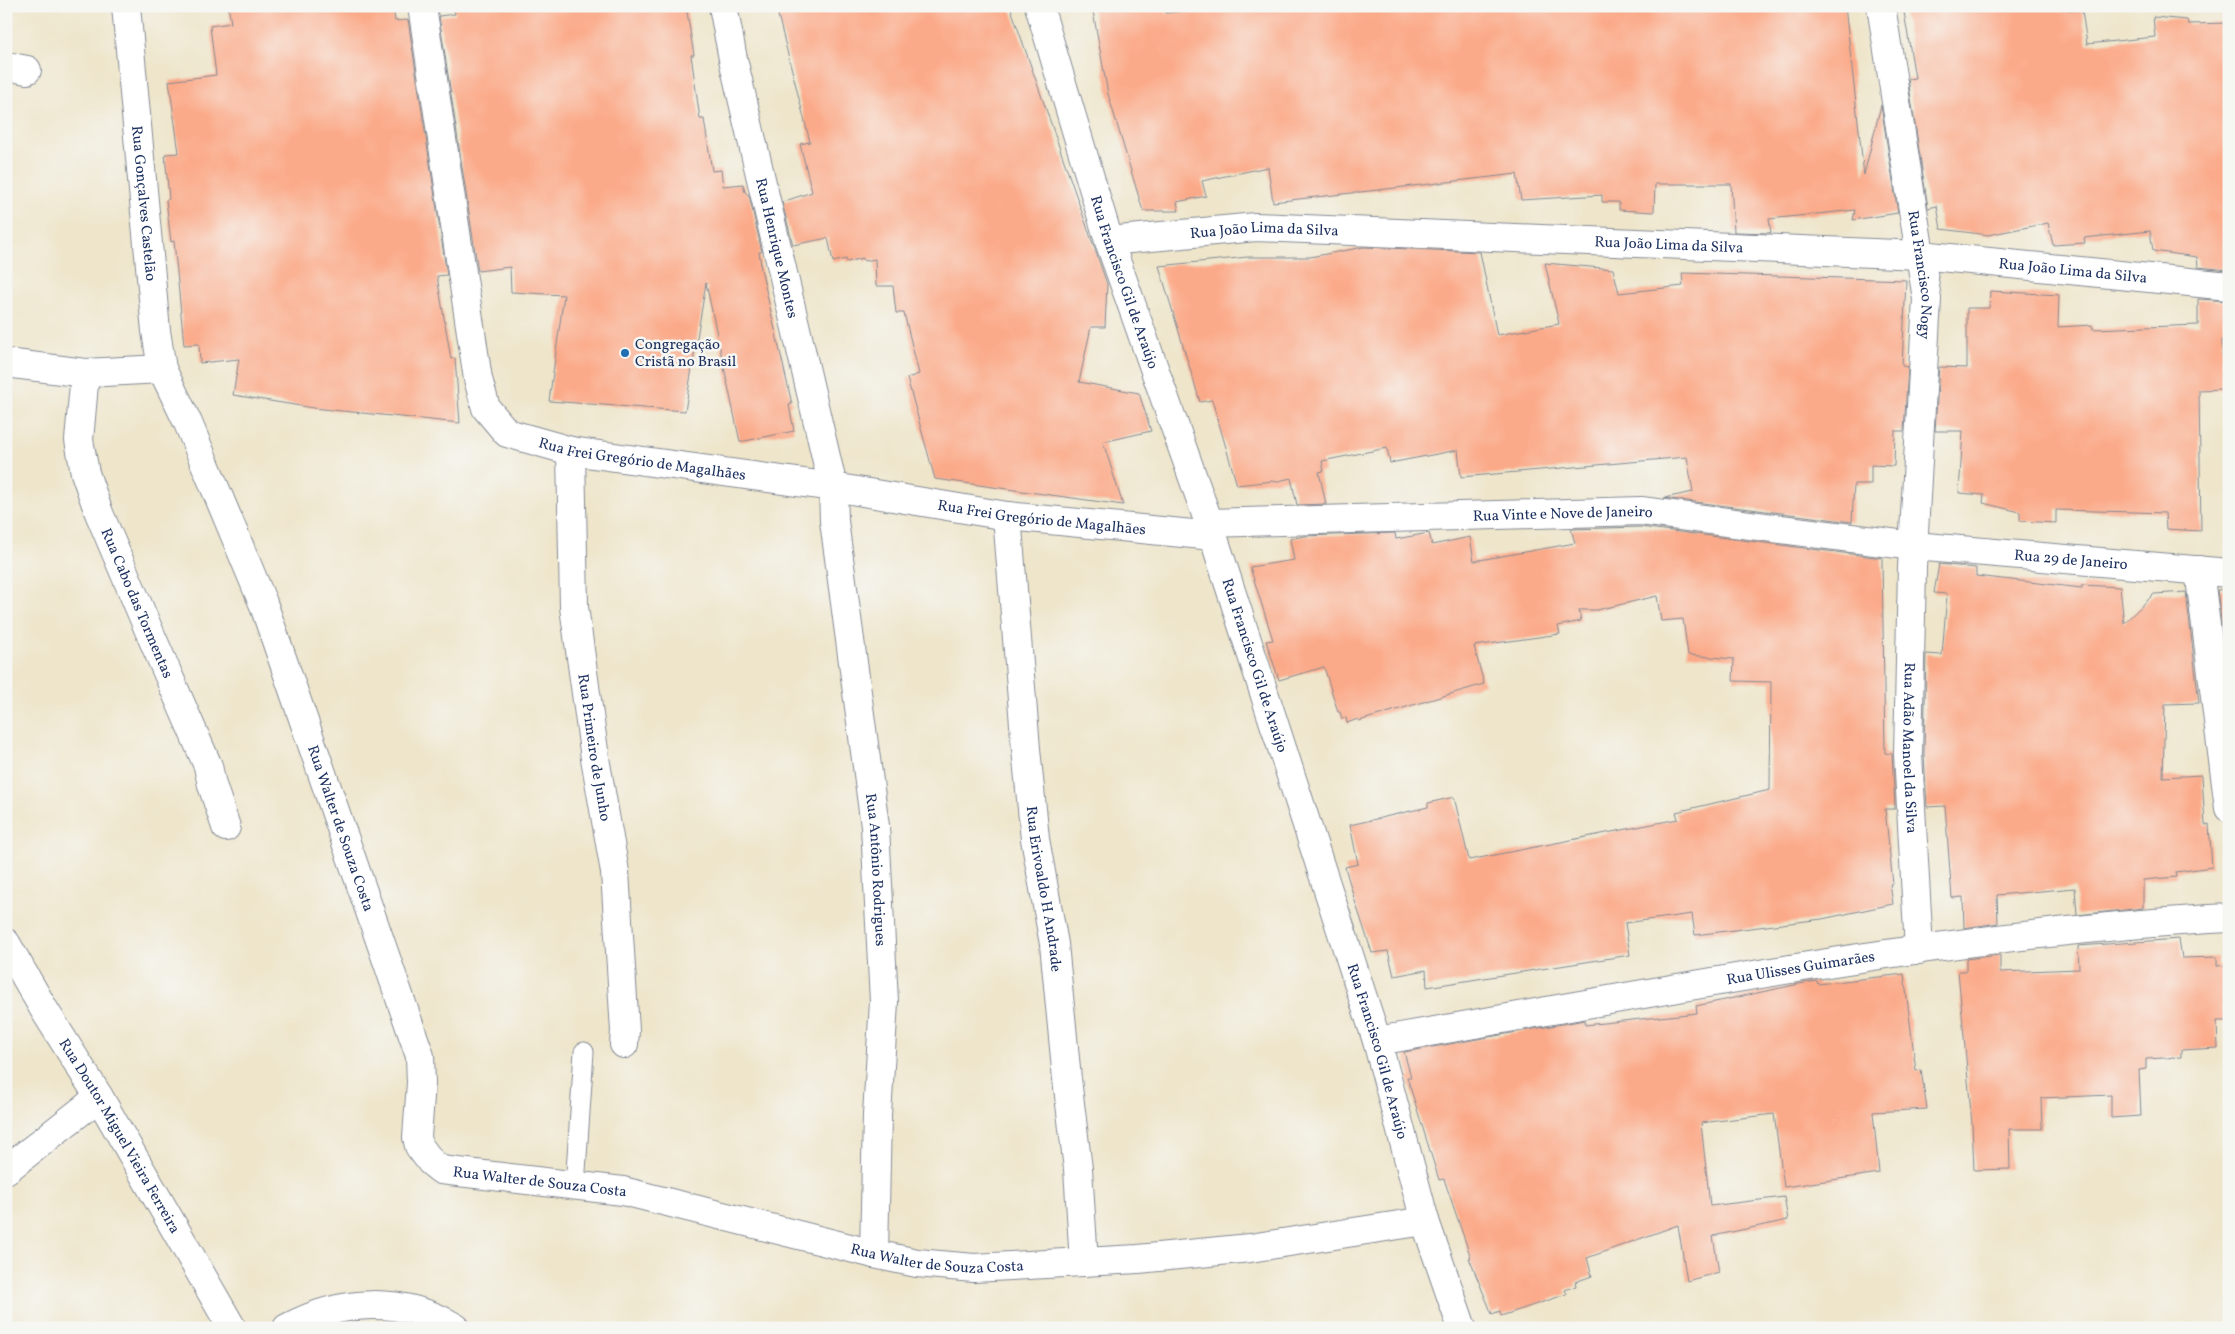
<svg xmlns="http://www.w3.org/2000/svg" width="2235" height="1334" font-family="Vollkorn,serif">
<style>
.building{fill:#fbaa89}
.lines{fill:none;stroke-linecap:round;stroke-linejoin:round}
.service-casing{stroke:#848a94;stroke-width:21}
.minor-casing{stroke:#848a94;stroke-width:30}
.tertiary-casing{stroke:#848a94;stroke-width:30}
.service{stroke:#fff;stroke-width:19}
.minor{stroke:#fff;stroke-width:28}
.tertiary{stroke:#fff;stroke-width:28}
.poi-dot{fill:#1f6fb2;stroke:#f6f6f2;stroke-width:2}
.labels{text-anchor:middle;stroke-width:5;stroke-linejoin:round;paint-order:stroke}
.street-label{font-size:15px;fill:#1b2f5e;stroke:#f6f6f2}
.poi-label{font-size:15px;fill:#1b2f5e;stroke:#f6f6f2;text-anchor:start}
</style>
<rect width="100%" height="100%" fill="#f6f6f2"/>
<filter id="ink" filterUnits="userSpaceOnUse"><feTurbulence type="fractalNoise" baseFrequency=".02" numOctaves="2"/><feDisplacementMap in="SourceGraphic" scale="10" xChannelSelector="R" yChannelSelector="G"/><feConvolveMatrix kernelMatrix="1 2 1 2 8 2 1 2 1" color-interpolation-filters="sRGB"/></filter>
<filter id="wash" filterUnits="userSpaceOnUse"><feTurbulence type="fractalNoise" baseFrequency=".0096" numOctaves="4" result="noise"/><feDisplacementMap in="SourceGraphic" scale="20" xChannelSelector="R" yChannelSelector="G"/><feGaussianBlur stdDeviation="1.12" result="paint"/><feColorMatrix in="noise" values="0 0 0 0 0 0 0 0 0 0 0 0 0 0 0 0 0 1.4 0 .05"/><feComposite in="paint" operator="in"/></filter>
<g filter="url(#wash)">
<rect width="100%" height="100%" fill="#eee5ca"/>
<g id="blocks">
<path class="building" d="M 228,6 L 393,6 L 395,21 L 408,20 L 447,275 L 437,276 L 451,359 L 455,358 L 460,423 L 313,408 L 233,395 L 239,359 L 200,363 L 199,344 L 184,345 L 174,241 L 171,242 L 166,200 L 169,199 L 165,154 L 179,153 L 169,81 L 216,75 L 210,26 L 231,23 Z
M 453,6 L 686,6 L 694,55 L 691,55 L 700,119 L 704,119 L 712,171 L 721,170 L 723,186 L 743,184 L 745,192 L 749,195 L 762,252 L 759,252 L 761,264 L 760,264 L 792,404 L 789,405 L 794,431 L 740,442 L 706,283 L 685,411 L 549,401 L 564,295 L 511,292 L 510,267 L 478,271 L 439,16 L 455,14 Z
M 795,6 L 1010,6 L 1107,284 L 1105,327 L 1091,327 L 1079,382 L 1139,393 L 1151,431 L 1103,442 L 1123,505 L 935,479 L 907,378 L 919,374 L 904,313 L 896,313 L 893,286 L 876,286 L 875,259 L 864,261 L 863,258 L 847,262 L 846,259 L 833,262 L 828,238 L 793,245 L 782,202 L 812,192 L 800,144 L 810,142 L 777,11 Z
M 1092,6 L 1165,6 L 1166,13 L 1233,6 L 1845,6 L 1864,175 L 1881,105 L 1898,213 L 1853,220 L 1855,210 L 1769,219 L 1771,233 L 1734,232 L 1731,184 L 1655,184 L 1654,212 L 1619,210 L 1619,202 L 1602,202 L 1602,195 L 1521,200 L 1517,174 L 1273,202 L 1268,167 L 1202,181 L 1206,196 L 1177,202 L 1179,211 L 1143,211 L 1108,94 Z
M 1903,6 L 2033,6 L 2082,11 L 2087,44 L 2155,37 L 2153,17 L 2187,20 L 2188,24 L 2229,23 L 2229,270 L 2198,267 L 2197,257 L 2153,251 L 2150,231 L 2084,238 L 2085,243 L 2053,245 L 2048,223 L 1988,235 L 1941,229 L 1937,206 L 1928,208 L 1908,79 L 1915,78 Z
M 1364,247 L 1480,252 L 1497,335 L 1559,324 L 1545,263 L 1613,269 L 1619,293 L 1683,286 L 1682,273 L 1906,280 L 1902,366 L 1908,367 L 1904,431 L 1895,431 L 1894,466 L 1871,465 L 1871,484 L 1854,484 L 1852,522 L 1664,498 L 1693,492 L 1687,457 L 1461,477 L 1458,450 L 1390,463 L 1387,448 L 1322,461 L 1324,471 L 1319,472 L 1326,504 L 1297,505 L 1291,478 L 1274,482 L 1273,481 L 1237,485 L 1212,400 L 1200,402 L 1159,266 L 1248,257 L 1310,257 Z
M 1990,291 L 2059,295 L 2058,327 L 2092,325 L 2093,329 L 2198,325 L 2198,299 L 2229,301 L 2229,340 L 2222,340 L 2223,389 L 2199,390 L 2201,531 L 2166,529 L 2165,513 L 2134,512 L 2056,510 L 2056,523 L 2020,521 L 2020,512 L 1983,503 L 1984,495 L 1959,493 L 1963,431 L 1935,431 L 1939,367 L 1967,368 L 1967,308 L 1989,308 Z
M 1640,527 L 1882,558 L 1885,753 L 1892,754 L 1895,809 L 1885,809 L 1893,884 L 1890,884 L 1893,904 L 1822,919 L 1695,935 L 1692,914 L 1625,923 L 1630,955 L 1427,987 L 1426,970 L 1394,976 L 1388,951 L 1372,953 L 1354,898 L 1345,867 L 1358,864 L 1350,825 L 1428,807 L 1428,803 L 1454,797 L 1469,860 L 1678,819 L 1676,812 L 1770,790 L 1771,682 L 1733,681 L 1734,659 L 1688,655 L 1683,619 L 1661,621 L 1657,596 L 1597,610 L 1579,610 L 1581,621 L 1558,626 L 1560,634 L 1474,646 L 1484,684 L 1359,721 L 1358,719 L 1347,723 L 1346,718 L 1342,719 L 1340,712 L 1338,712 L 1324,667 L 1279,680 L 1266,641 L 1273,640 L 1250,567 L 1294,560 L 1290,539 L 1304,536 L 1395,533 L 1396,539 L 1429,533 L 1432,545 L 1470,537 L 1474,561 L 1575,543 L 1571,529 Z
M 1939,564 L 1976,568 L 1976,576 L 2082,588 L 2082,585 L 2120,587 L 2124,623 L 2154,594 L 2186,592 L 2199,703 L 2165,704 L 2163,777 L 2202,775 L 2205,825 L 2209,824 L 2212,867 L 2176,872 L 2177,877 L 2143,880 L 2143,908 L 2077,915 L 2075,888 L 1997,895 L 1998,923 L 1964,928 L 1963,897 L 1952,898 L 1945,806 L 1927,807 L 1924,754 L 1926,654 L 1942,655 L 1947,594 L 1934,593 Z
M 2229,589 L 2229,626 L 2222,627 L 2217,590 Z
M 2179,939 L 2182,958 L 2217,957 L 2217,966 L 2229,965 L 2229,1021 L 2217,1021 L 2218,1048 L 2181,1050 L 2181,1057 L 2146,1059 L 2146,1069 L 2139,1070 L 2141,1116 L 2111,1118 L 2111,1095 L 2041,1098 L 2042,1129 L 2009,1129 L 2010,1169 L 1974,1170 L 1972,1124 L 1958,971 L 1966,971 L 1966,959 L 2000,955 L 2000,972 L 2079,969 L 2078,946 Z
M 1904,974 L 1916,1071 L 1921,1070 L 1927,1109 L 1873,1112 L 1879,1173 L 1784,1187 L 1774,1114 L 1701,1123 L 1710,1206 L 1784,1197 L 1788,1220 L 1713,1236 L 1719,1272 L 1687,1281 L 1678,1225 L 1587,1258 L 1592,1276 L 1575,1282 L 1576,1286 L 1565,1290 L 1567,1294 L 1501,1316 L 1500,1311 L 1492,1314 L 1469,1258 L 1471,1258 L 1444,1179 L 1439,1180 L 1407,1077 L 1411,1077 L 1404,1052 L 1585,1020 L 1585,1025 L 1697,1013 L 1696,1006 L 1804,983 L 1817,981 L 1818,984 Z"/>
</g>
</g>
<g filter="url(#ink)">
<use href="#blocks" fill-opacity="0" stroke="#848a94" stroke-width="1"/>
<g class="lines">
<defs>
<path id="service" d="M 575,1186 L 584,1052"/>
<g id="minor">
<path id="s1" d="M 126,6 L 156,331 L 162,369 L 188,423 L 263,603 L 420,1056 L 421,1083 L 417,1137 L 419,1146 L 431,1162 L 441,1170 L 623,1191 L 874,1254 L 917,1263 L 974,1268 L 1138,1259 L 1250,1248 L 1425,1221"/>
<path id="s2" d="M 422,6 L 478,379 L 486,408 L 507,433 L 571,451 L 833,487 L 1007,516 L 1213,536"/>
<path id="s3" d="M 723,6 L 733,59 L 833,487 L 834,521 L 875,826 L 884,1002 L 877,1115 L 874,1254"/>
<path id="s4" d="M 1039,6 L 1109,241 L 1209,523 L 1377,1041 L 1425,1221 L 1462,1328"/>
<path id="s5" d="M 1881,6 L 1927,299 L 1912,568 L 1908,754 L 1919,950"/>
<path d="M 6,66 L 27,70"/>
<path id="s6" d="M 1109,241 L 1256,227 L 1920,255 L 2229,286"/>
<path d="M 6,363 L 85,373 L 162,369"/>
<path id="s7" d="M 85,373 L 79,440 L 85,473 L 99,513 L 150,633 L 208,766 L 212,785 L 226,827"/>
<path id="s8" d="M 571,451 L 574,607 L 595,758 L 615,872 L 625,1031 L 624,1044"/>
<path id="s9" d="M 1007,516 L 1026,749 L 1035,839 L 1054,944 L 1067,1079 L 1078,1169 L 1084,1262"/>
<path id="s10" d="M 1209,523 L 1641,511 L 1914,546 L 2229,573"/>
<path d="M 2199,570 L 2229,808"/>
<path id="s11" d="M 1377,1041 C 1657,993 1945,933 2229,918"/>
<path d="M 6,1170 L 99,1097"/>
</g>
<g id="tertiary">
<path id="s12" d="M 6,943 L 45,1011 L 99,1097 L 232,1328"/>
<path d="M 287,1328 C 340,1299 403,1296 456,1328"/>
</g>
</defs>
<use href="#service" class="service-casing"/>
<use href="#minor" class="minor-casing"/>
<use href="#tertiary" class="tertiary-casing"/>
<use href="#service" class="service"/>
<use href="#minor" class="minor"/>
<use href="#tertiary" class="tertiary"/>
</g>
</g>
<circle class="poi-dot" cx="625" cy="353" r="5"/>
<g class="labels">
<g class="street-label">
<text dy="5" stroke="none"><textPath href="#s1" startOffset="198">Rua Gonçalves Castelão</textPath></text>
<text dy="5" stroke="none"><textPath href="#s6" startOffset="156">Rua João Lima da Silva</textPath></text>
<text dy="5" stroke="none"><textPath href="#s6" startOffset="561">Rua João Lima da Silva</textPath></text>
<text dy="5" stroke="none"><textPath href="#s3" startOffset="248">Rua Henrique Montes</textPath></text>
<text dy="5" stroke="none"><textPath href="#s6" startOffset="966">Rua João Lima da Silva</textPath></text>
<text dy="5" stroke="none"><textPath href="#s5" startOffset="272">Rua Francisco Nogy</textPath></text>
<text dy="5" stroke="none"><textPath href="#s4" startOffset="289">Rua Francisco Gil de Araújo</textPath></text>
<text dy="5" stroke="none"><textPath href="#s2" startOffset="578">Rua Frei Gregório de Magalhães</textPath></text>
<text dy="5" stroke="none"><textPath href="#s10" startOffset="354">Rua Vinte e Nove de Janeiro</textPath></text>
<text dy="5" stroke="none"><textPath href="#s2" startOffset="982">Rua Frei Gregório de Magalhães</textPath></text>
<text dy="5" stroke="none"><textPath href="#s10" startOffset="865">Rua 29 de Janeiro</textPath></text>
<text dy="5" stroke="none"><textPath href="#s7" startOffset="241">Rua Cabo das Tormentas</textPath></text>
<text dy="5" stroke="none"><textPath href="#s4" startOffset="694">Rua Francisco Gil de Araújo</textPath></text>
<text dy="5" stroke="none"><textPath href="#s8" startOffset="298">Rua Primeiro de Junho</textPath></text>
<text dy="5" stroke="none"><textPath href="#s5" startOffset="746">Rua Adão Manoel da Silva</textPath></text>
<text dy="5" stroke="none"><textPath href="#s1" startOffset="858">Rua Walter de Souza Costa</textPath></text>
<text dy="5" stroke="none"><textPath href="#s3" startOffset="879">Rua Antônio Rodrigues</textPath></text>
<text dy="5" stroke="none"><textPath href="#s9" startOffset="375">Rua Erivoaldo H Andrade</textPath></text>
<text dy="5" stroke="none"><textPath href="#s11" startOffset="430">Rua Ulisses Guimarães</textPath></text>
<text dy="5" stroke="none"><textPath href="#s4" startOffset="1099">Rua Francisco Gil de Araújo</textPath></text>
<text dy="5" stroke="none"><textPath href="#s12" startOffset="224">Rua Doutor Miguel Vieira Ferreira</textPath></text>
<text dy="5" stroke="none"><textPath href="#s1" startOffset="1322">Rua Walter de Souza Costa</textPath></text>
<text dy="5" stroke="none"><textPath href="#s1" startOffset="1728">Rua Walter de Souza Costa</textPath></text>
</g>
<g class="poi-label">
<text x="635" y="349">Congregação<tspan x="635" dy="17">Cristã no Brasil</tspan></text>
</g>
</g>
<rect width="2235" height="1334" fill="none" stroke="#f6f6f2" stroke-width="25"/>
</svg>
